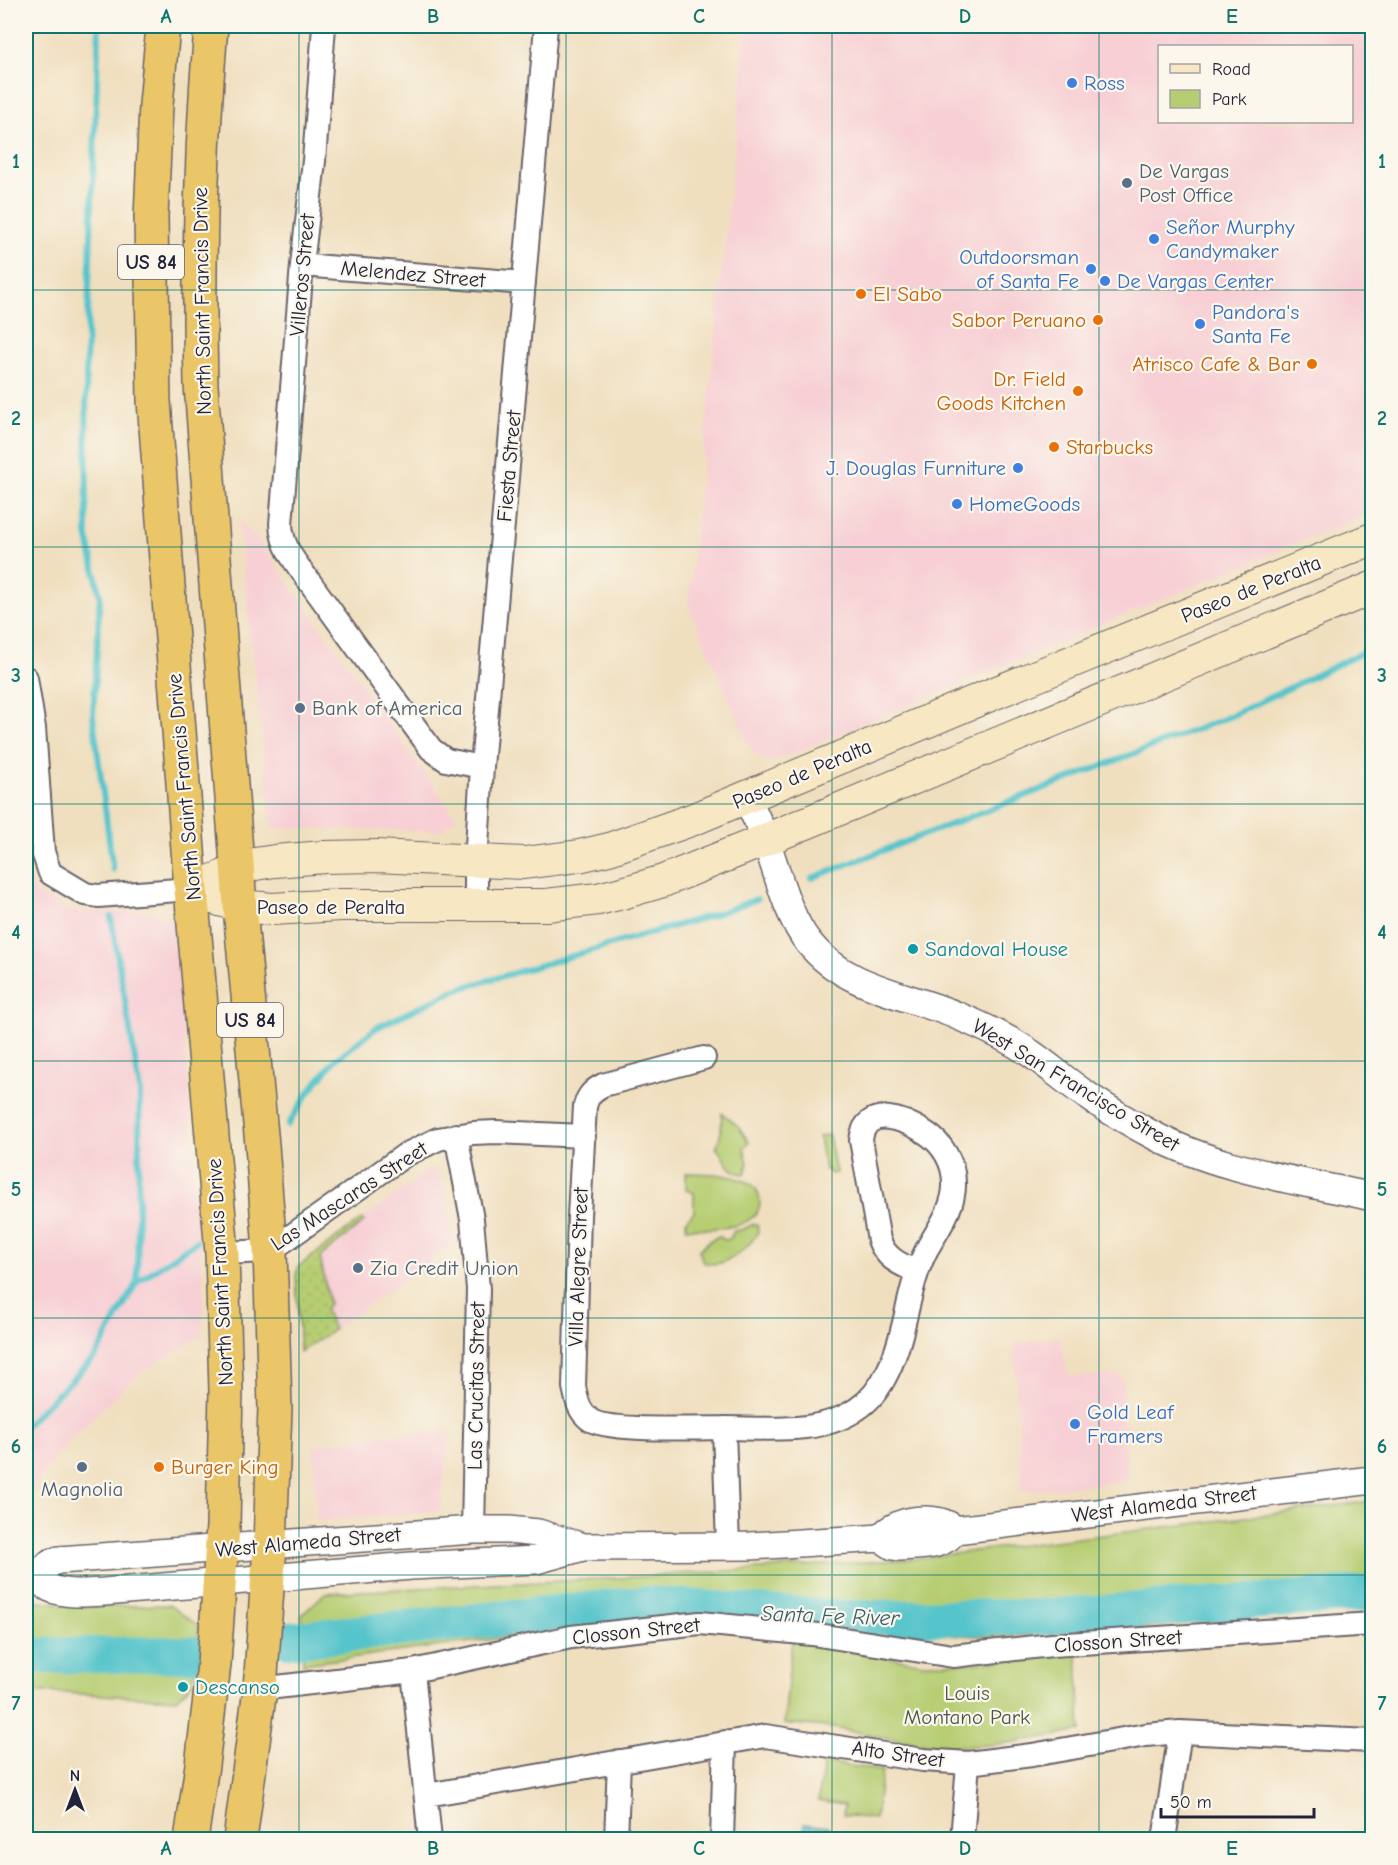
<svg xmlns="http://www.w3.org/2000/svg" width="1398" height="1865" font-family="'Comic Neue',sans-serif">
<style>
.built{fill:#f7cfd4;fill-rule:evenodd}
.green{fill:#b6cd72;stroke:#6c7856;stroke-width:1.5}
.garden{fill:url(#garden-dots);stroke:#6c7856;stroke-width:1.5}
.water{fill:url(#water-ripples);stroke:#3c7383;stroke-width:1.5}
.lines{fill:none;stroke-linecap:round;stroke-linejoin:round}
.stream{stroke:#57c4cb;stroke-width:6}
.river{stroke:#57c4cb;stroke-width:36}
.minor-casing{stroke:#6a6469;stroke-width:26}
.tertiary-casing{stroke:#6a6469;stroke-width:30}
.secondary-casing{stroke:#6a6469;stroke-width:34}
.trunk-casing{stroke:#6a6469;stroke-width:36}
.minor{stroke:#fff;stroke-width:22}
.tertiary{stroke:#fff;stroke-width:27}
.secondary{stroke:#f7e8c3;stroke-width:32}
.trunk{stroke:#eac669;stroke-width:33}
.grid{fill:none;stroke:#0f766e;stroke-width:1.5;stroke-opacity:0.55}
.shop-dot{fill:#3f7fe0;stroke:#fbf7ec;stroke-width:2}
.service-dot{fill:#5c6f8a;stroke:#fbf7ec;stroke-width:2}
.food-dot{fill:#e8710a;stroke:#fbf7ec;stroke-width:2}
.culture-dot{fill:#0f9aa8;stroke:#fbf7ec;stroke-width:2}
.labels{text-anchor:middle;stroke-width:4.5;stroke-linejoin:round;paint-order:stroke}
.shield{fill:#fbf7ec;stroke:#636270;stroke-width:1.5}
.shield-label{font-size:20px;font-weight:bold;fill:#22223b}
.shop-label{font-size:21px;fill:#366cbe;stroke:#fbf7ec;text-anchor:start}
.service-label{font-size:21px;fill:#4e5e75;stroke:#fbf7ec;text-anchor:start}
.street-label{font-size:21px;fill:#22223b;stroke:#fbf7ec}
.food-label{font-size:21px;fill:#c56008;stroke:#fbf7ec;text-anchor:start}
.culture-label{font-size:21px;fill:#0d838f;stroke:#fbf7ec;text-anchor:start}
.park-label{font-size:21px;fill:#4e554c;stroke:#fbf7ec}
.water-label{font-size:22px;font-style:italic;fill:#355b6d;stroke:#fbf7ec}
.neatline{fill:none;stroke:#0f766e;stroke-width:2}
.grid-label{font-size:20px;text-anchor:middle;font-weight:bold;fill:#0f766e}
</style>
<defs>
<pattern id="garden-dots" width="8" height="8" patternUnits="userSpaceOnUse" patternTransform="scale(1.5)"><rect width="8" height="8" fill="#b6cd72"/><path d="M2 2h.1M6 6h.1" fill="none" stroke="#9cb064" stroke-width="1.8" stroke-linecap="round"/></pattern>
<pattern id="water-ripples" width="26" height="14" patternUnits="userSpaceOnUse" patternTransform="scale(1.5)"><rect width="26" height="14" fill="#57c4cb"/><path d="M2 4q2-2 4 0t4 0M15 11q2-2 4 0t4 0" fill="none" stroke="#4ba8af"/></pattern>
</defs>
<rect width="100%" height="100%" fill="#fbf7ec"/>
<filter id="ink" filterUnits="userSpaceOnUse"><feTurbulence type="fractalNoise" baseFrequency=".0167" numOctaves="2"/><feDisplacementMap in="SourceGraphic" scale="12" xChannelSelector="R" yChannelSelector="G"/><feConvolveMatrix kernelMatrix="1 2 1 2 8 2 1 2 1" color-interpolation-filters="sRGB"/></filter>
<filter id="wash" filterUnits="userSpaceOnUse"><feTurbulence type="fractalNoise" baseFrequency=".008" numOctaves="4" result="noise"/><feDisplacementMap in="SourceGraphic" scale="24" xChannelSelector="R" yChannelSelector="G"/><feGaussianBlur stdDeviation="1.35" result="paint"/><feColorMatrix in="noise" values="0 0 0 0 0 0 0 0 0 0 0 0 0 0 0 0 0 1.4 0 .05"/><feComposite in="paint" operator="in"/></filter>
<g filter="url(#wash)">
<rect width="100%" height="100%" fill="#f0dfbf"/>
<path class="built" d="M 747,26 L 1372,26 L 1372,512 L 771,762 L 759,757 L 750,748 L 688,604 ZM 1160,46 L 1352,46 L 1352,122 L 1160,122 Z
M 238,518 L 261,544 L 457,819 L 449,823 L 441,831 L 272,828 Z
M 26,864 L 35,893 L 67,911 L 148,912 L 175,921 L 204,1296 L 202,1335 L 136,1376 L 70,1440 L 34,1486 L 26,1529 Z
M 431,1169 L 437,1171 L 440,1176 L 454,1241 L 412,1275 L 309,1346 L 306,1260 Z
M 1059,1337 L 1069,1376 L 1122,1375 L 1127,1481 L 1022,1492 L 1014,1344 Z
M 450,1432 L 440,1511 L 317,1521 L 313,1446 L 392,1434 Z"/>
<path class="green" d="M 722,1113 L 738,1126 L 749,1142 L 744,1148 L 748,1163 L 745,1174 C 731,1173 725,1162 718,1149 L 716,1149 L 721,1132 Z
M 829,1135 L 836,1173 L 830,1174 L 829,1170 L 825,1170 L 819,1137 Z
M 686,1173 C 706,1174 733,1173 751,1184 C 757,1188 760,1196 760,1204 C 756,1232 706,1229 686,1228 L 686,1220 L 694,1212 L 694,1193 L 686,1190 Z
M 754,1224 L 757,1224 L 758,1232 C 749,1248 724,1270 703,1262 L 699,1250 L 709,1241 L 719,1236 L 725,1240 L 730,1239 L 734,1231 L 741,1230 Z
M 1372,1501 L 1372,1604 L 1139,1629 L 1000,1637 L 909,1633 L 694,1613 L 303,1664 L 302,1615 L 325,1593 L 617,1578 L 912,1559 Z
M 26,1599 L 84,1607 L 169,1605 L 199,1626 L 193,1682 L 177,1699 L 26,1691 Z
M 792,1641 L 923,1663 L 976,1663 L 1077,1652 L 1081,1731 C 1036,1738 989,1749 944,1746 C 891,1742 838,1724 784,1724 Z
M 824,1762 L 882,1771 L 875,1819 L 843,1815 L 844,1805 L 818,1801 Z"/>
<path class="garden" d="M 362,1219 L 364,1222 L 320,1257 L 329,1303 L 325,1310 L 334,1329 L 300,1352 L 296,1276 L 298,1267 Z"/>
<path class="water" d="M 804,1824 L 830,1827 L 829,1839 L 803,1839 Z"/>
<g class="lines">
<path class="stream" d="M 99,26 L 86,365 L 87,534 L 100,596 L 93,716 L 113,870
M 812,878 L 1231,716 L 1372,648
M 288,1125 L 309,1092 L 335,1060 L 376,1028 L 455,990 L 716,914 L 757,899
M 137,1282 L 197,1241
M 26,1425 L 95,1357 L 137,1282 L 140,1090 L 111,917"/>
<path class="river" d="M 289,1640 L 644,1604 L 839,1618 L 1042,1617 L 1372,1593
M 26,1656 L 193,1654"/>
</g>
</g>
<g filter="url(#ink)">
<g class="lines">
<defs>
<path id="minor" d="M 324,26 L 314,161 L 302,265 L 281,524 C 282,548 296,563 309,581 L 431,749 L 446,760 L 482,767
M 302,265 L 524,283
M 26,678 L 34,728 L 43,852 L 50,873 L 85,894 L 98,896 L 191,889
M 476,907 L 476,862 L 482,767 L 546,26
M 704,1058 L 603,1085 C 593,1090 588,1095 585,1106 L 579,1216 L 574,1387 C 577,1400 578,1410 589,1419 C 604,1432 700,1428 724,1428
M 456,1135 L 472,1219 L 478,1289 L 473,1530
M 222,1253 L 270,1251 L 405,1155 L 438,1139 L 473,1133 L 496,1132 L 584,1136
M 728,1547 L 724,1428 C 766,1428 821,1435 857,1409 C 871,1400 881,1386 888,1371 C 907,1332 907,1287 927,1249 C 938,1229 955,1207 954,1183 C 954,1163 943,1144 926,1133 C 906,1120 865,1103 861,1140 L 879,1240 C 886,1259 900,1264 917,1272
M 413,1671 L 430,1840
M 260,1689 L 413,1671 L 571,1637 L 700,1623 L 812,1634 L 953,1656 L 1052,1645 L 1372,1624
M 427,1795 L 765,1736 L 923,1760 L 968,1763 L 1032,1755 L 1146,1735 L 1180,1732 L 1372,1741
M 616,1840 L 619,1761
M 722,1840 L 725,1742
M 962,1840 L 968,1763
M 1164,1840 L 1180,1732"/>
<path id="tertiary" d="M 747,798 C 753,812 760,825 765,839 C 778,872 787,916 809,943 C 846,989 907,994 958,1016 C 982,1026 1008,1038 1030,1053 C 1049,1066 1066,1081 1085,1094 C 1105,1108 1129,1122 1151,1134 C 1218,1170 1298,1180 1372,1197
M 881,1538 C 894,1519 939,1513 955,1530
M 26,1576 C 39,1577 39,1583 50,1588 C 65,1595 87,1593 104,1592 L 411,1566 L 536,1560 L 583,1547 L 750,1546 L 881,1538 L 893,1546 L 899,1547 C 918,1545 944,1548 955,1530 L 1372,1480
M 37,1577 L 50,1563 L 59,1560 L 473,1530 L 509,1530 L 538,1533 L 583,1547"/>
<path id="secondary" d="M 191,889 L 255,864 L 275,861 L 324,857 L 376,856 L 524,863 L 579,856 L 609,849 L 694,819 L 990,695 L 1372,539
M 191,889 L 209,897 L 240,906 L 272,909 L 340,905 L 546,905 L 598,899 L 626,892 L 663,881 L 765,840 L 1372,588"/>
<path id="trunk" d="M 163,26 L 156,105 L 151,217 L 154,401 L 191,889 L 222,1253 L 226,1391 L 223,1526 L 214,1664 L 202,1765 L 191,1840
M 211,26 C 201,146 198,264 201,385 L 242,931 L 262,1145 L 270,1251 L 273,1341 L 275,1408 L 270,1546 L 260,1689 L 240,1840"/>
</defs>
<use href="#minor" class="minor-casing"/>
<use href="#tertiary" class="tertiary-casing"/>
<use href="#secondary" class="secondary-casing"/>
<use href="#trunk" class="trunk-casing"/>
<use href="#minor" class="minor"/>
<use href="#tertiary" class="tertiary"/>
<use href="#secondary" class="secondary"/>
<use href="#trunk" class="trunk"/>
</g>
</g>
<path class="grid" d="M 299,26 L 299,1840M 566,26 L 566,1840M 832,26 L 832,1840M 1099,26 L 1099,1840M 26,290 L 1372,290M 26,547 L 1372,547M 26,804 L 1372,804M 26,1061 L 1372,1061M 26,1318 L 1372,1318M 26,1575 L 1372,1575"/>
<g class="shop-dot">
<circle cx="1072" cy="83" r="6"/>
<circle cx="1154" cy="239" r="6"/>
<circle cx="1091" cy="269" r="6"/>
<circle cx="1105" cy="281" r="6"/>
<circle cx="1200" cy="324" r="6"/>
<circle cx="1018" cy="468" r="6"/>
<circle cx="957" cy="504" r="6"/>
<circle cx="1075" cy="1424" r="6"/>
</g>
<g class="service-dot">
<circle cx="1127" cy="183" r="6"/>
<circle cx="300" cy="708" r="6"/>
<circle cx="358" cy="1268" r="6"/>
<circle cx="82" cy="1467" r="6"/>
</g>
<g class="food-dot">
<circle cx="861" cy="294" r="6"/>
<circle cx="1098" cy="320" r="6"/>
<circle cx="1312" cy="364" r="6"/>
<circle cx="1078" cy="391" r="6"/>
<circle cx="1054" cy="447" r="6"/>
<circle cx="159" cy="1467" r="6"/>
</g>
<g class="culture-dot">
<circle cx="913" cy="949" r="6"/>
<circle cx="183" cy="1687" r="6"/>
</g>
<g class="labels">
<g class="shield">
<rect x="118" y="245" width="66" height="34" rx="4.5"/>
<rect x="217" y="1003" width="66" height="34" rx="4.5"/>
</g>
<g class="shield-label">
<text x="151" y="269">US 84</text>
<text x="250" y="1027">US 84</text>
</g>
<g class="shop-label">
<text x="1084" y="90">Ross</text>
<text x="1166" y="234">Señor Murphy<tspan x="1166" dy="24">Candymaker</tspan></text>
<text x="1079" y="264" text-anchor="end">Outdoorsman<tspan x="1079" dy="24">of Santa Fe</tspan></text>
<text x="1117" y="288">De Vargas Center</text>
<text x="1212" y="319">Pandora's<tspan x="1212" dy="24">Santa Fe</tspan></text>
<text x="1006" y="475" text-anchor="end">J. Douglas Furniture</text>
<text x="969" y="511">HomeGoods</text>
<text x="1087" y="1419">Gold Leaf<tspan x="1087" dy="24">Framers</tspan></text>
</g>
<g class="service-label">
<text x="1139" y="178">De Vargas<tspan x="1139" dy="24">Post Office</tspan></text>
<text x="312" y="715">Bank of America</text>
<text x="370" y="1275">Zia Credit Union</text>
<text x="82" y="1496" text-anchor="middle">Magnolia</text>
</g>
<g class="street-label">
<text transform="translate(413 274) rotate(5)" y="7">Melendez Street</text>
<text transform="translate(302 275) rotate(-85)" y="7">Villeros Street</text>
<text transform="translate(202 301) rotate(-91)" y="7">North Saint Francis Drive</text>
<text transform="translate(509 466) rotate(-85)" y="7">Fiesta Street</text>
<text transform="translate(1251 589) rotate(-22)" y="7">Paseo de Peralta</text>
<text transform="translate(802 774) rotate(-23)" y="7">Paseo de Peralta</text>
<text transform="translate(184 787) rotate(-95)" y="7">North Saint Francis Drive</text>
<text x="331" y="914">Paseo de Peralta</text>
<text transform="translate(1076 1085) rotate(31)" y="7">West San Francisco Street</text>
<text transform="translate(349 1196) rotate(-33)" y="7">Las Mascaras Street</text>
<text transform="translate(578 1267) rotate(-88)" y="7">Villa Alegre Street</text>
<text transform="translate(220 1272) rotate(-93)" y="7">North Saint Francis Drive</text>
<text transform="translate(476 1386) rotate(-89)" y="7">Las Crucitas Street</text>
<text transform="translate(1164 1504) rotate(-7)" y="7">West Alameda Street</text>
<text transform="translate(308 1542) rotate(-5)" y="7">West Alameda Street</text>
<text transform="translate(636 1631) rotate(-6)" y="7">Closson Street</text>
<text transform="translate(1118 1641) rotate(-4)" y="7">Closson Street</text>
<text transform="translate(898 1754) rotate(8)" y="7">Alto Street</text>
</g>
<g class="food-label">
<text x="873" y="301">El Sabo</text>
<text x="1086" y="327" text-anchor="end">Sabor Peruano</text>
<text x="1300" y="371" text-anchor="end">Atrisco Cafe &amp; Bar</text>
<text x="1066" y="386" text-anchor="end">Dr. Field<tspan x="1066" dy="24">Goods Kitchen</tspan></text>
<text x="1066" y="454">Starbucks</text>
<text x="171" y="1474">Burger King</text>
</g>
<g class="culture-label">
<text x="925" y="956">Sandoval House</text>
<text x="195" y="1694">Descanso</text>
</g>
<g class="park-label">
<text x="967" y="1700">Louis<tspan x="967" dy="24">Montano Park</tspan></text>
</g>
<g class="water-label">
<text transform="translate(830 1615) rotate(2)" y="8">Santa Fe River</text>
</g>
</g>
<rect width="1398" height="1865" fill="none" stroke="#fbf7ec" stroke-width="66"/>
<rect x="1158" y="45" width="195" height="78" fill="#fbf7ec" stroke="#a4a2a5" stroke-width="1.5"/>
<rect x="1170" y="64" width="30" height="9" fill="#f7e8c3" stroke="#a4a2a5" stroke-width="1.5"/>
<text x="1212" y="75" font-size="18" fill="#22223b">Road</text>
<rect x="1170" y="90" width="30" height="18" fill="#b6cd72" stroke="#a4a2a5" stroke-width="1.5"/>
<text x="1212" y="105" font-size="18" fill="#22223b">Park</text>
<g transform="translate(75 1790)" stroke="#fbf7ec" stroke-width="4.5" paint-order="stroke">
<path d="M0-4.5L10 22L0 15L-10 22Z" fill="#22223b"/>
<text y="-9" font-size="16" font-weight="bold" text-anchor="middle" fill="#22223b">N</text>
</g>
<path d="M1161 1808v9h153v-9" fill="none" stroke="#22223b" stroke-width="3"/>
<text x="1170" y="1808" font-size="18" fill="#22223b" stroke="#fbf7ec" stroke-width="4.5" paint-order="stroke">50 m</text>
<rect x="33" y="33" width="1332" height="1799" class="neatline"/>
<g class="grid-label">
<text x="166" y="23">A</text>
<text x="433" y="23">B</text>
<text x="699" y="23">C</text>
<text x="965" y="23">D</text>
<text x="1232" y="23">E</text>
<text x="16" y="168">1</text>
<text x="1382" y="168">1</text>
<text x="16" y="425">2</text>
<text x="1382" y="425">2</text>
<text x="16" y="682">3</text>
<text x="1382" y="682">3</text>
<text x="16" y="939">4</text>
<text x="1382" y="939">4</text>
<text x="16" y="1196">5</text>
<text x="1382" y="1196">5</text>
<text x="16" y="1453">6</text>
<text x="1382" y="1453">6</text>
<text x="16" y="1710">7</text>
<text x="1382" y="1710">7</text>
<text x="166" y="1855">A</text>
<text x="433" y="1855">B</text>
<text x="699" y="1855">C</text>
<text x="965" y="1855">D</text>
<text x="1232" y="1855">E</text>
</g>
</svg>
